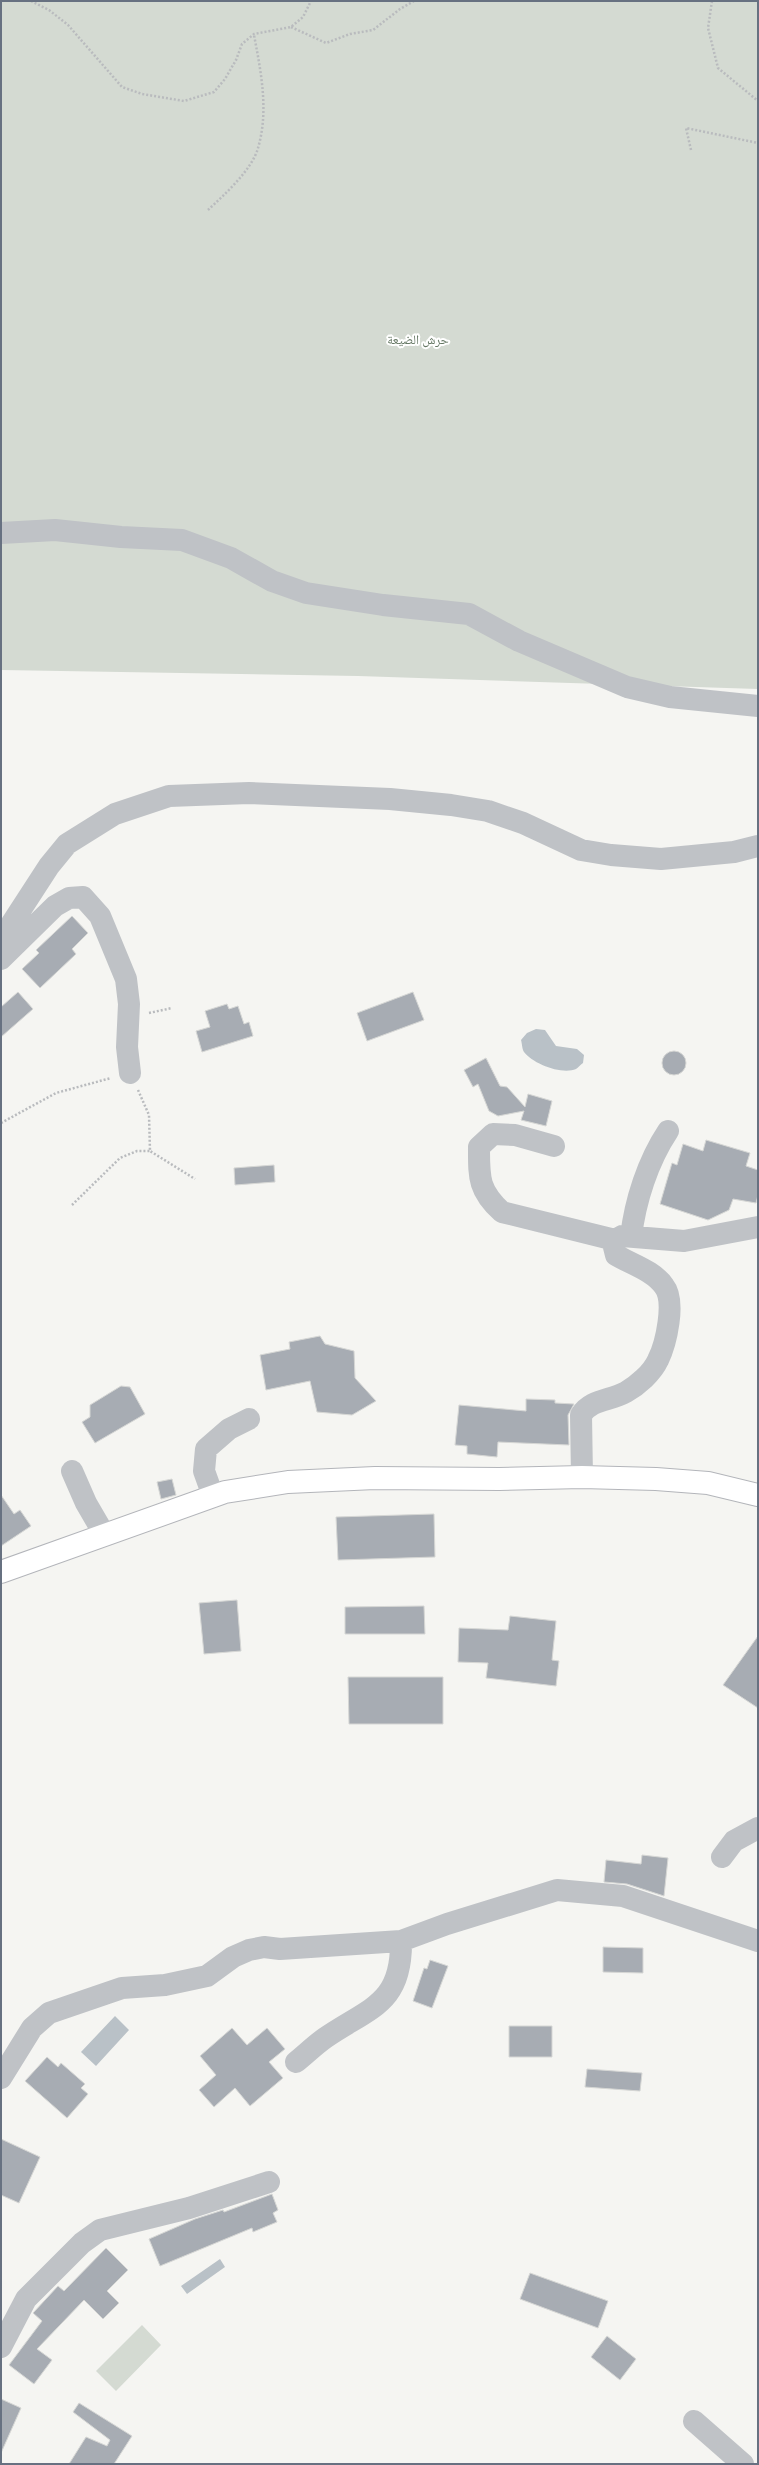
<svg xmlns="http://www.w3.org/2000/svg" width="759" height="2465" font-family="'Fira Sans Condensed','Noto Naskh Arabic',sans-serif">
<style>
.green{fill:#d4dad2}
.water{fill:#b9c1c7}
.building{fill:#a7acb3;stroke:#d6d7d5}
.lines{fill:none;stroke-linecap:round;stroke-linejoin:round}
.major-casing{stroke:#b3b5ba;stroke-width:24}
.path{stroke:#b9bbbe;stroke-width:2.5;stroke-dasharray:2 2;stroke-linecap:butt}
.minor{stroke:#bfc2c6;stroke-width:22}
.major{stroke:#fff;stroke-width:22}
.labels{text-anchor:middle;stroke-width:4;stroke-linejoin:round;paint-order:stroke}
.park-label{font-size:13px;fill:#667865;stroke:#fff}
</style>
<rect width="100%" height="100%" fill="#f5f5f2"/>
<path class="green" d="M 1,1 L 758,1 L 758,689 L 358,676 L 1,670 Z
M 142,2325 L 161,2345 L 116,2391 L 96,2371 Z"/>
<path class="water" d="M 536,1029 L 545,1030 L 556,1046 L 577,1049 L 584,1055 L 583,1063 C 581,1064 578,1068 576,1069 C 562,1075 533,1064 524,1052 C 522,1049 522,1043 521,1040 L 527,1033 Z
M 115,2016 L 129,2030 L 96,2066 L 81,2052 Z
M 220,2259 L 225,2267 L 187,2294 L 181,2286 Z"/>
<path class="building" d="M 72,916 L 88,933 L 72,949 L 76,954 L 40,988 L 22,969 L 39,953 L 36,950 Z
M 18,992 L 33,1009 L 1,1037 L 1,1007 Z
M 413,992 L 424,1020 L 367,1041 L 357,1013 Z
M 227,1004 L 229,1009 L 238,1006 L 244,1024 L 249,1022 L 253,1036 L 202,1052 L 196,1031 L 210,1027 L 205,1011 Z
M662 1063a12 12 0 1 1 24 0a12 12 0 1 1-24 0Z
M 486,1058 L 500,1086 L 507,1087 L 525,1107 L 528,1094 L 552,1101 L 546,1126 L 521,1120 L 524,1111 L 498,1116 L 489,1111 L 478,1084 L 473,1087 L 464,1070 Z
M 706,1140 L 750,1153 L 746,1166 L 758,1170 L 758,1195 L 756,1203 L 733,1199 L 729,1210 L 708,1220 L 660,1204 L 672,1163 L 677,1165 L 683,1144 L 703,1151 Z
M 274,1165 L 275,1182 L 235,1185 L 234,1168 Z
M 320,1336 L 325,1344 L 354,1351 L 355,1378 L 376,1401 L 352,1415 L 317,1412 L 310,1381 L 266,1390 L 260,1355 L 290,1349 L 289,1342 Z
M 121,1386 L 130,1387 L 145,1414 L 95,1443 L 82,1422 L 90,1417 L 90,1405 Z
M 526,1399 L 555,1400 L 555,1403 L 574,1404 L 568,1415 L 569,1445 L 498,1442 L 497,1457 L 467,1454 L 467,1446 L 455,1445 L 459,1405 L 526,1411 Z
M 172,1479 L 176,1495 L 161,1499 L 157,1482 Z
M 1,1495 L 14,1514 L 20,1510 L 31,1526 L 1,1546 Z
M 434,1514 L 435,1557 L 338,1560 L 336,1517 Z
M 237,1600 L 241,1651 L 204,1654 L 199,1603 Z
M 424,1606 L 425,1634 L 345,1634 L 345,1607 Z
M 510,1616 L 556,1621 L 552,1660 L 559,1661 L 556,1686 L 486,1678 L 488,1663 L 458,1662 L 459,1628 L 508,1630 Z
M 758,1636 L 758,1708 L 723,1685 Z
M 348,1677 L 443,1677 L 443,1724 L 349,1724 Z
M 642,1855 L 668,1858 L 664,1896 L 627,1884 L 604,1882 L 606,1860 L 641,1864 Z
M 603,1947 L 643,1948 L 643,1973 L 603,1972 Z
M 430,1960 L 448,1966 L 432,2008 L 413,2001 L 424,1968 L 427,1969 Z
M 509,2026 L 552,2026 L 552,2057 L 509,2057 Z
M 232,2028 L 247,2045 L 267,2028 L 285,2049 L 269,2062 L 283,2078 L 250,2106 L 235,2088 L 214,2107 L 199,2090 L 216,2075 L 200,2056 Z
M 47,2057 L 58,2067 L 61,2063 L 85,2084 L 81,2088 L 88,2094 L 67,2118 L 25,2081 Z
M 587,2069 L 642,2073 L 640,2091 L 585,2087 Z
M 1,2139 L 40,2157 L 19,2203 L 1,2195 Z
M 272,2194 L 278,2210 L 273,2213 L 277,2222 L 253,2232 L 252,2228 L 160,2266 L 149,2239 L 195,2219 L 223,2210 L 224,2212 Z
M 106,2248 L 128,2270 L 107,2291 L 119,2303 L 103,2319 L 84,2300 L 37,2349 L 52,2360 L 34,2384 L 9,2365 L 42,2321 L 33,2313 L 58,2286 L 64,2291 Z
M 530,2273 L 608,2301 L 598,2328 L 520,2299 Z
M 607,2336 L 636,2359 L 620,2380 L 591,2357 Z
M 1,2399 L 21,2408 L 1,2453 Z
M 79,2403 L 132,2436 L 114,2464 L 69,2464 L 86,2437 L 107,2446 L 110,2440 L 73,2412 Z"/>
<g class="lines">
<defs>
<path id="major" d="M 1,1572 L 225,1492 L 288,1482 L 375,1478 L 499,1479 L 582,1477 L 656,1479 L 708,1483 L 758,1495"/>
</defs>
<use href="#major" class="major-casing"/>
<path class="path" d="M 31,1 L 49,10 L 68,25 L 122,87 L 142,94 L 184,101 L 214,92 L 225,79 L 236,60 L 242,44 L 254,34 L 291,27 L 303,17 L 311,1
M 712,1 L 708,28 L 718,68 L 758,101
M 291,27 L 326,43 L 350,34 L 373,30 L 400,9 L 414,1
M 691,150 L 686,128 L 758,143
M 208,210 C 224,195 252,170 258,148 C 269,111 261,72 254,35
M 149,1013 L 172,1008
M 138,1090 L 149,1115 L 150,1151 L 195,1179
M 1,1123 L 56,1093 L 111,1078
M 72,1205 L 120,1158 L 137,1151 L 150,1151"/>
<path class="minor" d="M 1,533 L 55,530 L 121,537 L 182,540 L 231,558 L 272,581 L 306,593 L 383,605 L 469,614 L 519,641 L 627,687 L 670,697 L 758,706
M 1,940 L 49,866 L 67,844 L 115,814 L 169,796 L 249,793 L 390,799 L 451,805 L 488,811 L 523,823 L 581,850 L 611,855 L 661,859 L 734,852 L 758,846
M 1,959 L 55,906 L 69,898 L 83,897 L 100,916 L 126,979 L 129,1004 L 127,1047 L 130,1073
M 554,1146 L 515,1135 L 493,1134 L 479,1147 C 479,1177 478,1190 502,1212 L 615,1240
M 631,1237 C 635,1201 648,1161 668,1131
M 72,1471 L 86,1503 L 104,1534
M 582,1477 L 581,1415 C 591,1399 610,1401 626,1392 C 638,1385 652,1373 658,1360 C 666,1344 676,1301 664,1286 C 654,1271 631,1264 616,1255 L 614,1247 L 615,1240 L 622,1236 L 684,1241 L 758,1227
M 213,1496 L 204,1471 L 206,1449 L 229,1429 L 249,1419
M 722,1857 L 734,1841 L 758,1828
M 296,2062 C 306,2054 315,2045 325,2038 C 368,2008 402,2005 401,1941
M 1,2078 L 32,2028 L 49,2013 L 122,1988 L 165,1985 L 207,1976 L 233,1957 L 249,1950 L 264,1947 L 280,1949 L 401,1941 L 447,1924 L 557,1890 L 623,1896 L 758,1941
M 1,2347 L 26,2299 L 82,2243 L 100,2230 L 189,2208 L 269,2182
M 694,2421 L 743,2464"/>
<use href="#major" class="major"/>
</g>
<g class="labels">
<g class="park-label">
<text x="418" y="344">حرش الضيعة</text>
</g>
</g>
<rect width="759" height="2465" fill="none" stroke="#677181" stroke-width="4"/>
</svg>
